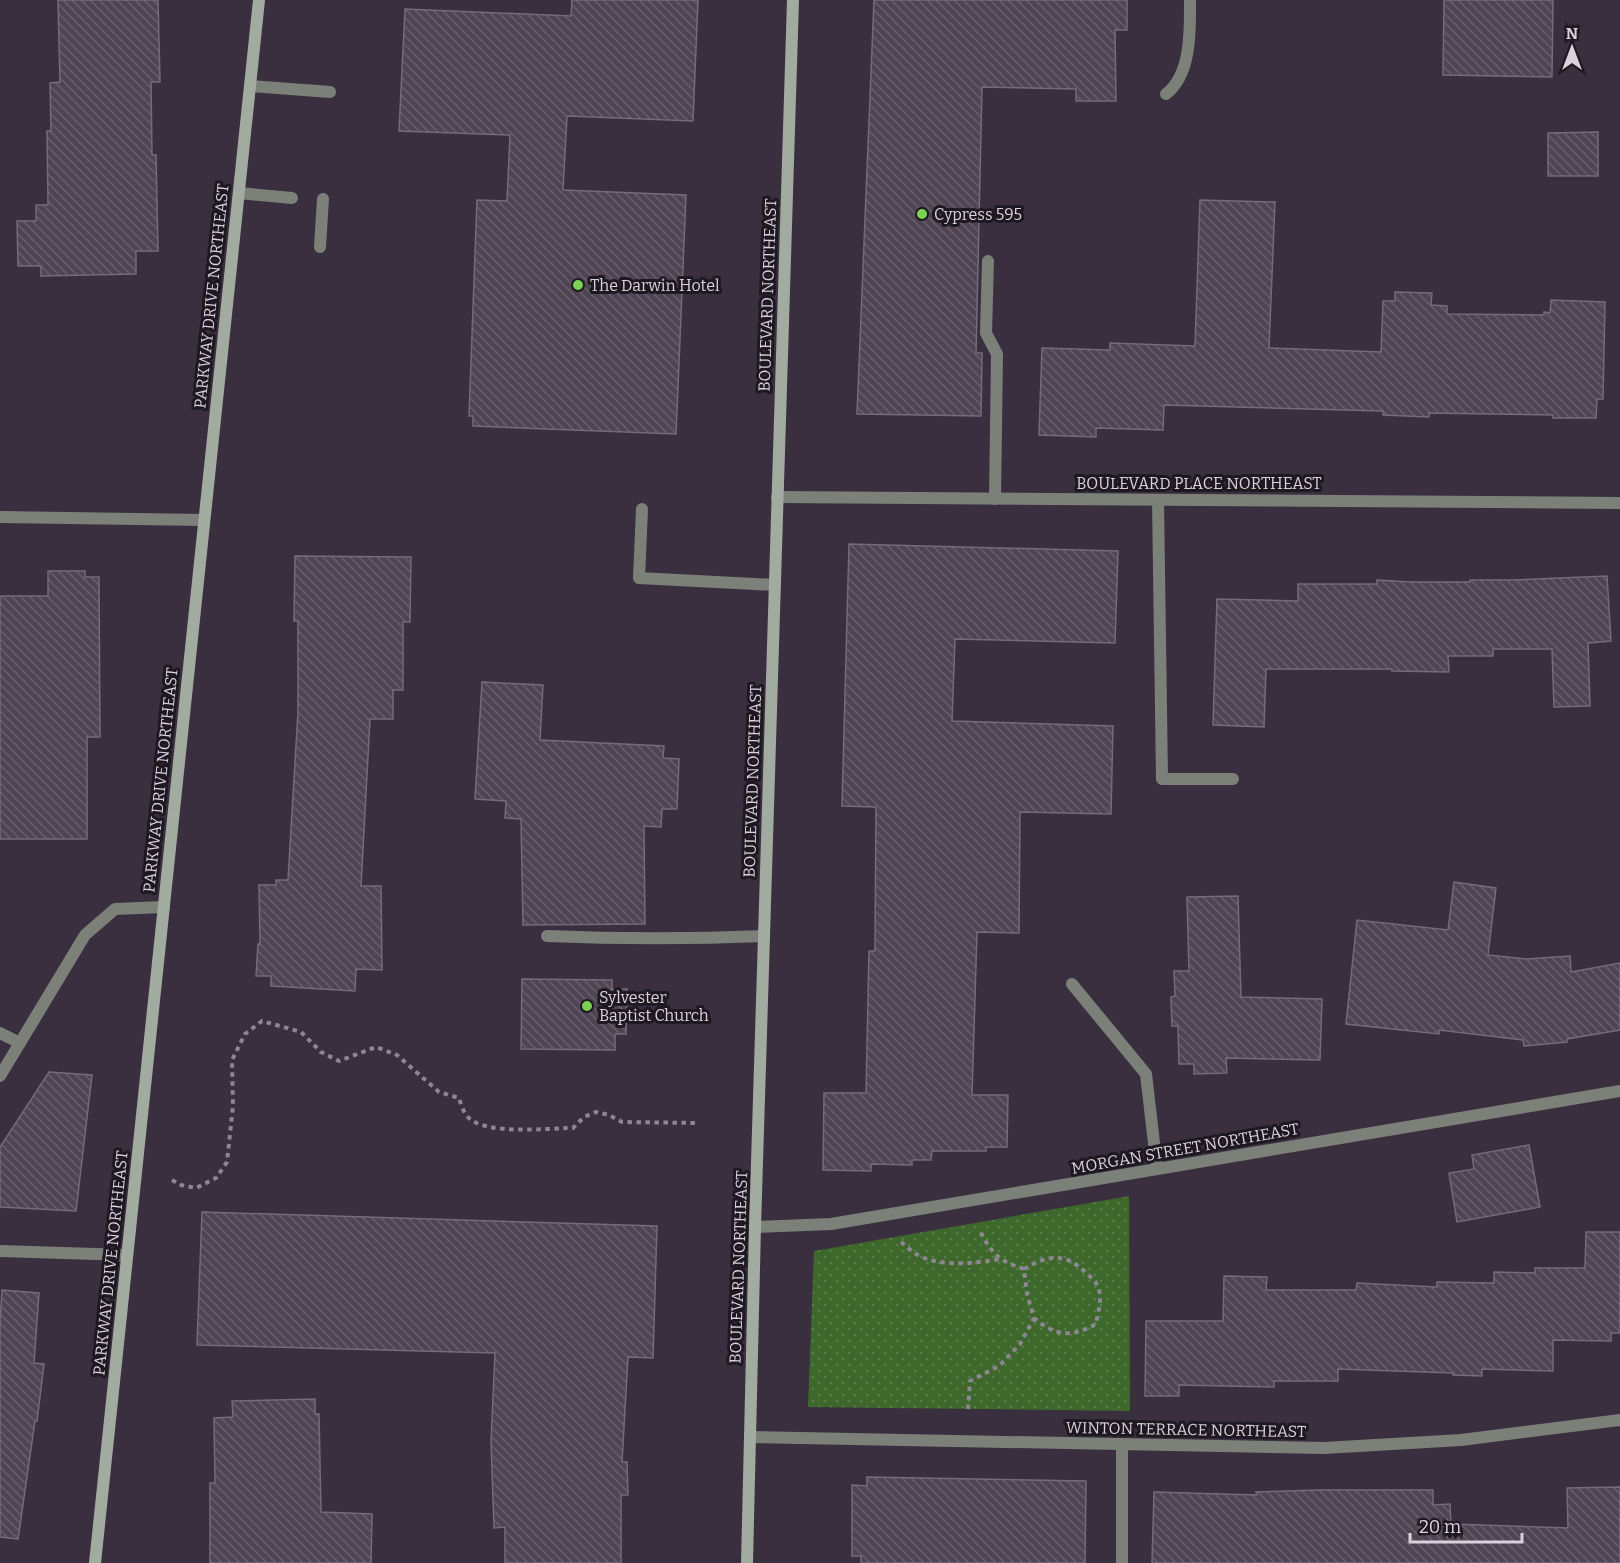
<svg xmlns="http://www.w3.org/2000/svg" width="1620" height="1563" font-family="Bitter,serif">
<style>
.park{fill:url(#park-dots)}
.building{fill:url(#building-back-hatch);stroke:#766a7b;stroke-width:1.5}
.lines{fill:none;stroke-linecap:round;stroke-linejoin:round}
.path{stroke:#8e8692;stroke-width:4;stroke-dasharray:4.5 4.5;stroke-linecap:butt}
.lane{stroke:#7b8079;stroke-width:12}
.street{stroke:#7b8079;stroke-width:12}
.secondary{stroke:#a2ab9f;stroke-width:12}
.poi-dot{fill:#7cd154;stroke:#1e1920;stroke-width:2}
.labels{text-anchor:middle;stroke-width:6;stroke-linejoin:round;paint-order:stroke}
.poi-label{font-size:16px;fill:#d9d2dc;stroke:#1e1920;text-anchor:start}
.street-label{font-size:16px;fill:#d9d2dc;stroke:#1e1920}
</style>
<defs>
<pattern id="park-dots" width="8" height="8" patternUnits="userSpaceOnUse" patternTransform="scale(1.5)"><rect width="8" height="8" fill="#3e682b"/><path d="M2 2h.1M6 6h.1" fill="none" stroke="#597d49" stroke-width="1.8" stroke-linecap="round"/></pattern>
<pattern id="building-back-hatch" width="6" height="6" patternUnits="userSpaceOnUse" patternTransform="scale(1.5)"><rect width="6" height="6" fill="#4f4453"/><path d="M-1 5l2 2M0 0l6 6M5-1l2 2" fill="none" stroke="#685e6b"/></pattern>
</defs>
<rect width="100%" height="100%" fill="#3a2f3e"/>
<path class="park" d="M 1129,1196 L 1130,1411 L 808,1407 L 814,1251 Z"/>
<path class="building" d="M 58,0 L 158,0 L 160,82 L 151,82 L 152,155 L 156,155 L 158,251 L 136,251 L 136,274 L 41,276 L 41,266 L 18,266 L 17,221 L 36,221 L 36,205 L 48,205 L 47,131 L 51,131 L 50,83 L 60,82 Z
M 572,0 L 698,0 L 693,121 L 567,116 L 563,190 L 686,195 L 676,434 L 473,426 L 473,416 L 469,416 L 477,200 L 507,201 L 510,135 L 399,131 L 405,9 L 571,16 Z
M 874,0 L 1127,0 L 1127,30 L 1115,30 L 1116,101 L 1076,101 L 1076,89 L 982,87 L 976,353 L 982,353 L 981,416 L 857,414 Z
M 1444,0 L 1553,0 L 1552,77 L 1443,75 Z
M 1598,132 L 1598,176 L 1548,176 L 1548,133 Z
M 1200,200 L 1275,202 L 1269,348 L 1381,352 L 1383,301 L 1395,301 L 1395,292 L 1432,293 L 1431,305 L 1447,306 L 1447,314 L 1544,315 L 1544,312 L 1550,313 L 1551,300 L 1605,302 L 1603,399 L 1597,399 L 1596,418 L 1553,418 L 1553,415 L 1429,413 L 1429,417 L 1383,415 L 1383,411 L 1164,405 L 1163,430 L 1096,428 L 1096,437 L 1039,435 L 1042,348 L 1110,350 L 1110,343 L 1195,346 Z
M 849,544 L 1118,551 L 1115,643 L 955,639 L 952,721 L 1113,726 L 1111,814 L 1020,812 L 1019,933 L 977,932 L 972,1095 L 1008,1095 L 1007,1147 L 986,1147 L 986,1151 L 932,1151 L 931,1160 L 912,1160 L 912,1165 L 871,1164 L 871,1171 L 823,1170 L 824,1093 L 866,1093 L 869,951 L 875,951 L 876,807 L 842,806 Z
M 295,556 L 411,557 L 410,622 L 403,622 L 403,690 L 393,690 L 393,719 L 370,719 L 361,886 L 381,886 L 382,970 L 356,969 L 355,991 L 271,986 L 271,976 L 256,976 L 258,944 L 260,944 L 259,885 L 276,885 L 276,880 L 288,880 L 298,712 L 298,621 L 294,621 Z
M 48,571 L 85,571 L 85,577 L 99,577 L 100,737 L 87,737 L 87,839 L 0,839 L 0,596 L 48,596 Z
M 1607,576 L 1611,641 L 1588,643 L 1590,706 L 1554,707 L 1552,649 L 1493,649 L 1493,656 L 1448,656 L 1449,672 L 1392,671 L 1392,669 L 1266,669 L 1264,727 L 1213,725 L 1217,599 L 1298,601 L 1298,584 L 1377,584 L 1377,580 L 1411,582 L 1470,582 L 1470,580 L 1512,580 Z
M 482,682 L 543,685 L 540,740 L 664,746 L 663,758 L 679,759 L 677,809 L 662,809 L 661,827 L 644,826 L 645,924 L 523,925 L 521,819 L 505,818 L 506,801 L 475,799 Z
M 1454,882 L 1496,888 L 1488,955 L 1527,959 L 1570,956 L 1571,972 L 1620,963 L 1620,1030 L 1567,1039 L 1567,1042 L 1524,1046 L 1523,1040 L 1439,1030 L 1439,1034 L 1346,1024 L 1357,920 L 1448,930 Z
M 1238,896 L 1241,997 L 1322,999 L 1320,1060 L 1226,1058 L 1227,1073 L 1194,1074 L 1194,1064 L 1179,1064 L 1178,1026 L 1172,1026 L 1171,997 L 1175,996 L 1174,971 L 1189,971 L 1187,897 Z
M 522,979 L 612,980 L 612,989 L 627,989 L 626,1034 L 615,1034 L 615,1050 L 521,1049 Z
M 49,1072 L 92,1075 L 76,1211 L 0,1207 L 0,1147 Z
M 1529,1145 L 1540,1207 L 1457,1222 L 1449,1173 L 1474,1169 L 1472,1155 Z
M 202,1212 L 657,1226 L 653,1358 L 628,1357 L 622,1462 L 627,1462 L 628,1495 L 621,1495 L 621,1563 L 505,1563 L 505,1527 L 494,1528 L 491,1442 L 495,1353 L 197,1345 Z
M 1586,1232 L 1620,1232 L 1620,1333 L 1611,1333 L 1611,1341 L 1553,1340 L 1553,1371 L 1482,1369 L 1482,1376 L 1453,1375 L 1453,1373 L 1338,1369 L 1338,1381 L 1274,1381 L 1274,1387 L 1179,1385 L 1179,1396 L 1145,1396 L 1146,1321 L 1223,1321 L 1224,1276 L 1267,1277 L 1266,1290 L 1356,1290 L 1357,1283 L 1437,1287 L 1437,1282 L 1494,1283 L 1494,1272 L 1535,1273 L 1535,1268 L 1585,1268 Z
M 2,1290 L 39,1293 L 34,1363 L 44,1364 L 37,1421 L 35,1421 L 18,1539 L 0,1537 L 0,1323 Z
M 315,1399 L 315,1414 L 319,1414 L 321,1512 L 372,1514 L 371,1563 L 210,1563 L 210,1483 L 215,1483 L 214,1418 L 233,1417 L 232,1401 Z
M 867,1477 L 1086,1481 L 1085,1563 L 861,1563 L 861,1556 L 852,1556 L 852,1485 L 867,1486 Z
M 1620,1487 L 1620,1563 L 1152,1563 L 1154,1492 L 1257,1495 L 1256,1492 L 1320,1490 L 1433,1490 L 1433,1505 L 1450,1504 L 1451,1524 L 1568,1528 L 1567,1488 Z"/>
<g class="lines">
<path class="path" d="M 172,1180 L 181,1185 L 196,1188 L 216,1178 L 227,1162 L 233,1106 L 232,1060 L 245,1034 L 262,1021 L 301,1032 L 321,1052 L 339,1061 L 376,1047 L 397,1055 L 439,1092 L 459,1098 C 461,1104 463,1111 467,1116 C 483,1136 549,1128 573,1128 L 584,1117 L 596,1112 L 609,1115 L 622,1122 L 698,1123
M 901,1242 C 906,1246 911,1251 916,1254 C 939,1268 976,1263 1000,1259
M 1024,1269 C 1047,1255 1066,1252 1086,1273 C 1089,1276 1094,1279 1096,1283 C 1104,1295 1098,1312 1096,1324 C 1071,1338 1055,1336 1034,1318
M 968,1409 L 970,1381 L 999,1366 L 1020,1344 L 1034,1318 L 1027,1294 L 1024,1269 C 999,1261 992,1254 980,1231"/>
<path class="lane" d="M 250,86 L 330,92
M 1166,94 C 1192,74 1190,29 1190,0
M 239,193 L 292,198
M 320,247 L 323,199
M 988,261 L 986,333 L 997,354 L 995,499
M 1158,500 L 1162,779 L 1233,779
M 642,509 L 639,578 L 775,585
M 547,936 C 619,939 692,939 764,936
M 1072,984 L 1146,1074 L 1157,1169
M 0,1033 L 20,1043"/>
<path class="street" d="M 777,497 L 1620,503
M 0,517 L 204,520
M 0,1076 L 85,935 L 115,909 L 164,907
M 755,1227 L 831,1224 L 1620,1091
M 0,1251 L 127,1255
M 750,1437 L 1324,1448 L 1461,1440 L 1620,1420
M 1122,1563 L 1122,1445"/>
<path class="secondary" d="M 95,1563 L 259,0
M 747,1563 L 755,1227 L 793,0"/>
</g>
<g class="poi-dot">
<circle cx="922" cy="214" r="6"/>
<circle cx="578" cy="285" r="6"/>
<circle cx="587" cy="1006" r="6"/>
</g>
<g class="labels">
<g class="poi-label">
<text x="934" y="220">Cypress 595</text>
<text x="590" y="291">The Darwin Hotel</text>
<text x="599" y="1003">Sylvester<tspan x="599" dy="18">Baptist Church</tspan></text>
</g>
<g class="street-label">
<text transform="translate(767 295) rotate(-88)" y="6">BOULEVARD NORTHEAST</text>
<text transform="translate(211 296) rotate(-84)" y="6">PARKWAY DRIVE NORTHEAST</text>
<text x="1199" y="489">BOULEVARD PLACE NORTHEAST</text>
<text transform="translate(160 780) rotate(-84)" y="6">PARKWAY DRIVE NORTHEAST</text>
<text transform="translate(752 781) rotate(-88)" y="6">BOULEVARD NORTHEAST</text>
<text transform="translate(1185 1148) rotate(-10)" y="6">MORGAN STREET NORTHEAST</text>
<text transform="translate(110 1263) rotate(-84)" y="6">PARKWAY DRIVE NORTHEAST</text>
<text transform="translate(738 1267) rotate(-88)" y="6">BOULEVARD NORTHEAST</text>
<text transform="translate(1186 1429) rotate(1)" y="6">WINTON TERRACE NORTHEAST</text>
</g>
</g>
<g transform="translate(1572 48)" stroke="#1e1920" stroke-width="4.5" paint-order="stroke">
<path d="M0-4.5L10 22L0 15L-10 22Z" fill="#d9d2dc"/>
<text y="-9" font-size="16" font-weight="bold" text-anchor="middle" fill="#d9d2dc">N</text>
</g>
<path d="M1410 1533v9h112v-9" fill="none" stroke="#d9d2dc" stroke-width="3"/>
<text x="1419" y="1533" font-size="18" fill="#d9d2dc" stroke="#1e1920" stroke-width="4.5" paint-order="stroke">20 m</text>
</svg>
